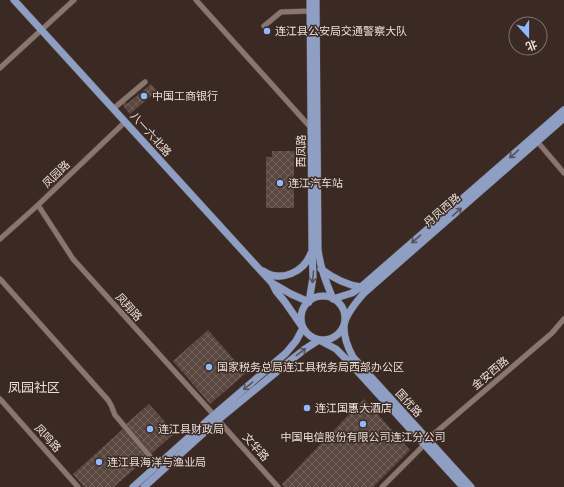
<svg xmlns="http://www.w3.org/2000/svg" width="564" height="487" font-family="'Crimson Pro','Noto Sans SC',serif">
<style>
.building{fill:url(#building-cross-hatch)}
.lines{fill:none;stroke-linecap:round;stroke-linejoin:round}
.minor-casing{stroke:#554741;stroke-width:6}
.major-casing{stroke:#554741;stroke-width:8}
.minor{stroke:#8a766e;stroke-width:5}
.major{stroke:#8f9ec3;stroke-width:7}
.oneway{stroke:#58535b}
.poi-dot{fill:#91b8fd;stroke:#3b2a23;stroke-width:1.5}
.labels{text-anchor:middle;stroke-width:3;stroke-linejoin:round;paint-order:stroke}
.poi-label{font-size:11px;fill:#eaded9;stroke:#3b2a23;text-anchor:start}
.street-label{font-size:11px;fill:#eaded9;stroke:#3b2a23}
.quarter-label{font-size:13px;fill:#eaded9;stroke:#3b2a23}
</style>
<defs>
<pattern id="building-cross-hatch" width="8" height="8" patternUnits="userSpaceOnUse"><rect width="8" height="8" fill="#5a4840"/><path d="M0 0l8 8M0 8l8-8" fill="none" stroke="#72625b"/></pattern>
</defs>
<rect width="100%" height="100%" fill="#3b2a23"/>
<path class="building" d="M 151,84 L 157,91 L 130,114 L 124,107 L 123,104 L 125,101 L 127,104 Z
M 272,151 L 298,151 L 298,157 L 294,157 L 294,208 L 266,208 L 266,157 L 272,157 Z
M 208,330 L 246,373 L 210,404 L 173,361 Z
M 364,399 L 410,450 L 373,487 L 284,487 L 282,484 Z
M 149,404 L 175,433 L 151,454 L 125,425 Z
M 123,429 L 148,457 L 114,487 L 84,487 L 73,474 Z"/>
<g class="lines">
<defs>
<path id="minor" d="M 196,0 L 312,129
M 264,26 L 281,12 L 310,11
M 0,68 L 74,0
M 113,109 L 145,82
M 536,140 L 564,173
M 38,205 L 73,259 L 214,415
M 0,239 L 38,205 L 125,122
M 0,279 L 108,400 L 111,405 L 115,415 L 159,467
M 0,399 L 78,487
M 218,420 L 278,487
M 427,440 L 552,333 L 564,319
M 382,487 L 424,445"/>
<path id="major" d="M 14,0 L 272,283 L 276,291 L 285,302 L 303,328
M 316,0 L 318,249 C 320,267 326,282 333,299
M 321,269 C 333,278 346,285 361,287
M 263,271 C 281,283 304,272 311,253
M 272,283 L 291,294 L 309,302
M301 318a22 22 0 1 1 44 0a22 22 0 1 1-44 0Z
M 333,299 L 352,293 L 361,287 L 564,110
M 309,302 L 313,277 L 312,249 L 310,0
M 319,340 L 336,349 L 348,361 L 463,487
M 133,487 L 208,420 L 286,353 L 296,341 L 303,328
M 144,487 L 218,420 L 291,360 L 305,349 L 319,340
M 471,487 L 353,357 C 348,348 344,337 344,327 C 344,316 357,301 364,293 L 564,118"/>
</defs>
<use href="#minor" class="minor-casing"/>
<use href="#major" class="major-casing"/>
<use href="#minor" class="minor"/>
<use href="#major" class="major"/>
</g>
<defs><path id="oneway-shaft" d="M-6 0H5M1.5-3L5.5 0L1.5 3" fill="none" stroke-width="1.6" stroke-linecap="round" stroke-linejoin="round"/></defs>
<g class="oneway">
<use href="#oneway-shaft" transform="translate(514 154) rotate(139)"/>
<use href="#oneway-shaft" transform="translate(457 212) rotate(-41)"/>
<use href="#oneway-shaft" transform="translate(416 239) rotate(139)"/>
<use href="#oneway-shaft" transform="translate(313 277) rotate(95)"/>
<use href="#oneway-shaft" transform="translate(301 352) rotate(-37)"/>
<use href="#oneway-shaft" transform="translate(248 386) rotate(140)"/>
</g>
<g class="poi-dot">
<circle cx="267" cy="31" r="4"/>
<circle cx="144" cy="96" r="4"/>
<circle cx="280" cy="183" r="4"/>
<circle cx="209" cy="367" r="4"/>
<circle cx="307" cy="408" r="4"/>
<circle cx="363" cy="424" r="4"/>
<circle cx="150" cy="429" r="4"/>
<circle cx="99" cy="462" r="4"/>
</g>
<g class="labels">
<g class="poi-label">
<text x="275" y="35">连江县公安局交通警察大队</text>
<text x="152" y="100">中国工商银行</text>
<text x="288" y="187">连江汽车站</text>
<text x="217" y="371">国家税务总局连江县税务局西部办公区</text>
<text x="315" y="412">连江国惠大酒店</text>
<text x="158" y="433">连江县财政局</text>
<text x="363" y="441" text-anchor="middle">中国电信股份有限公司连江分公司</text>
<text x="107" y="466">连江县海洋与渔业局</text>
</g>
<g class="street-label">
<text transform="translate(151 134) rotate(48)" y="4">八一六北路</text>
<text transform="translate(301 151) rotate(-90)" y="4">西凤路</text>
<text transform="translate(56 174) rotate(-44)" y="4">凤园路</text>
<text transform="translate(442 210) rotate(-41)" y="4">丹凤西路</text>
<text transform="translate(129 307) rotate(48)" y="4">凤翔路</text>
<text transform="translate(490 373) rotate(-40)" y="4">金安西路</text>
<text transform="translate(409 403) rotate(48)" y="4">国优路</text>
<text transform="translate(48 438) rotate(48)" y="4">凤鸣路</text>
<text transform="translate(256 447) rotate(48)" y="4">文华路</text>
</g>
<g class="quarter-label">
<text x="34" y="392">凤园社区</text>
</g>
</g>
<g transform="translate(528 36) rotate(159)"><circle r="19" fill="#3b2a23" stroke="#81726c"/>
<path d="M0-3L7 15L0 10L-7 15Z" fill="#91b8fd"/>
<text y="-6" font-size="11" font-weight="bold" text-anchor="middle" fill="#eaded9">北</text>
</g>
</svg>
